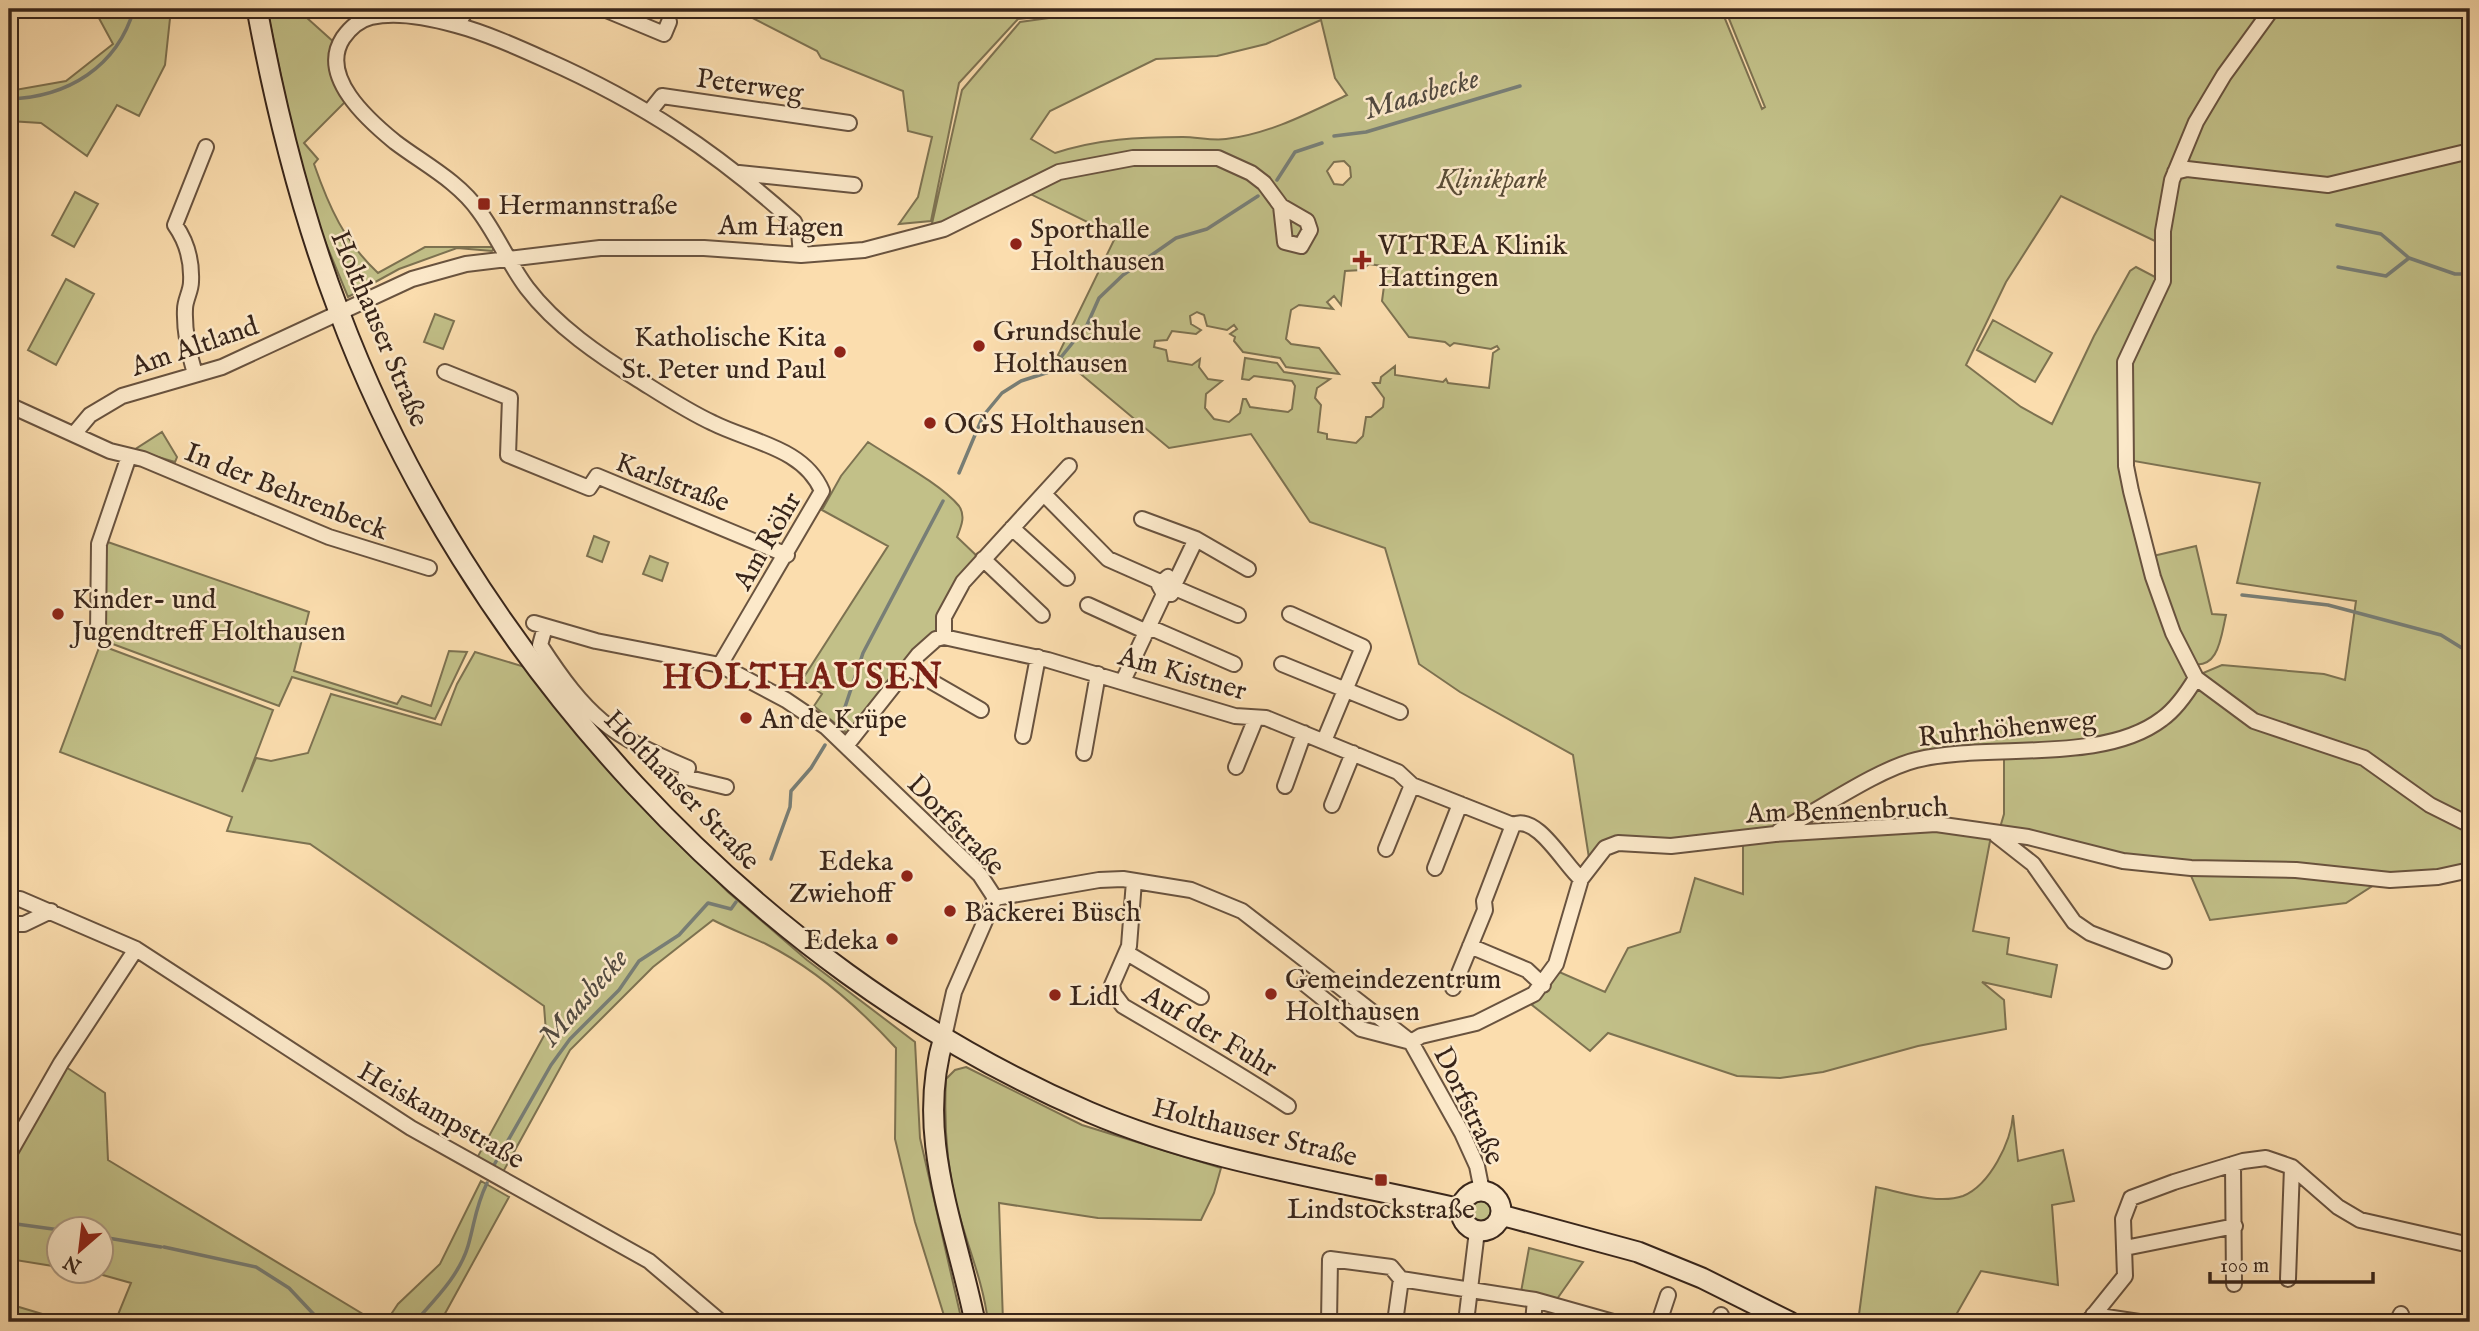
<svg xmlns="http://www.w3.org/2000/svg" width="2479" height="1331" font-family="'IM FELL English',serif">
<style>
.green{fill:#c2c088;stroke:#7d7251;stroke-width:2;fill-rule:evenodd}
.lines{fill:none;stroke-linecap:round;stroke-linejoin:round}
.stream{stroke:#787e76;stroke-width:3.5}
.street-casing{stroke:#69533f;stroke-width:18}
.secondary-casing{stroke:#38251a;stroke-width:23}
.street{stroke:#fce9ca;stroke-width:14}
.secondary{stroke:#fce9ca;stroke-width:19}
.poi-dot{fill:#8f2418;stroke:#fce9ca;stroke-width:2.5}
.labels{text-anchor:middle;stroke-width:5;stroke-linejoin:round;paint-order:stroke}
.street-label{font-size:28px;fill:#38251a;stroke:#fce9ca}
.park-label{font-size:28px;font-style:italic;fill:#5a4c36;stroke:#fce9ca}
.poi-label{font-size:28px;fill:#38251a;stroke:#fce9ca;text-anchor:start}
.water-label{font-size:30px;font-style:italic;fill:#524a40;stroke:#fce9ca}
.district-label{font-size:35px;font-weight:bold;letter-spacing:2px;fill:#7a1f14;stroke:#fce9ca}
</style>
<rect width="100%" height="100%" fill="#fbddae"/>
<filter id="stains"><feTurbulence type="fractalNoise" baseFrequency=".00286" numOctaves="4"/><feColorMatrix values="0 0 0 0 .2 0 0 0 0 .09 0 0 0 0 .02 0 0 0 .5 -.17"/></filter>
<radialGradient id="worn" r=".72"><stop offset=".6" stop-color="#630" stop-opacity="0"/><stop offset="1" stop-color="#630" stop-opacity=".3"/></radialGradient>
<path class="green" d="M 94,9 L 171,9 L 165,65 L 139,116 L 117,105 L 87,156 L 41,123 L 9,121 L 9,91 L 66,81 L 113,44 Z
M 267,9 L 297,9 L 336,44 L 349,98 L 304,143 L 318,159 L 314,164 C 329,207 344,241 378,273 L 425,247 L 495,247 L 492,251 L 457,248 L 399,269 L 348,297 L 317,222 L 294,139 Z
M 735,9 L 1721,9 L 1762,109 L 1765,107 L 1725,9 L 2268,9 C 2235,54 2186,118 2171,172 C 2165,195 2162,219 2157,242 L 2061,196 L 2006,282 L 1966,365 L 2021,407 L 2052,424 L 2094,336 L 2130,271 L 2136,267 L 2159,279 L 2152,302 L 2125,354 L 2124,467 L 2152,578 L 2186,666 L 2206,688 L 2254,722 L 2363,761 L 2389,780 L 2393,776 L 2365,755 L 2254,719 L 2196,676 L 2222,665 L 2324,674 L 2345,680 L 2356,601 L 2237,583 L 2260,483 L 2128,460 L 2128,355 L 2164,289 L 2165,233 L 2175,177 L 2198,124 L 2225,75 L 2274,9 L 2470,9 L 2470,869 L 2437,875 L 2381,877 L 2380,881 L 2346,903 L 2210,920 L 2189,871 L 1999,831 L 2004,814 L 2004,754 L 1944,757 L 1893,764 L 1776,828 L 1670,842 L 1615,841 L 1604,845 L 1589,858 L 1573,755 L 1460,692 L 1419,664 L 1385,548 L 1310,522 L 1251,434 L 1169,448 L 1058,355 L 1116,236 L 1016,187 L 959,221 L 931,228 L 962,90 L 1020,22 L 1092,12 L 1018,19 L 959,83 L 931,221 L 899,224 L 918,197 L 932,137 L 908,131 L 903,91 L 821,58 L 817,51 ZM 1321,20 L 1335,78 L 1347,95 C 1309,113 1269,134 1226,139 C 1212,141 1197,137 1183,137 C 1138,137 1098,139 1055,153 L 1031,139 L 1050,111 L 1156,59 L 1217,56 L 1266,44 ZM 1344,161 L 1350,167 L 1351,177 L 1343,185 L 1334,184 L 1327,171 L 1334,162 ZM 1369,264 L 1382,266 L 1386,271 L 1382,301 L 1409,337 L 1445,342 L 1450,346 L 1454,343 L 1491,349 L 1497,346 L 1499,349 L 1493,353 L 1489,388 L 1448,383 L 1446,379 L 1443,382 L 1395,375 L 1395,366 L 1381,377 L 1380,383 L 1373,383 L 1384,398 L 1383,407 L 1371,417 L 1366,417 L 1363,436 L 1356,443 L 1327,439 L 1327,434 L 1318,432 L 1321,405 L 1315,398 L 1317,388 L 1330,379 L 1284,372 L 1277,363 L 1245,358 L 1242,379 L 1249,380 L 1254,376 L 1292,381 L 1295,386 L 1292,409 L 1288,412 L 1250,407 L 1246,399 L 1243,399 L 1240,413 L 1229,422 L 1214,419 L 1205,408 L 1206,394 L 1222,381 L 1208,379 L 1199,367 L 1200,359 L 1192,365 L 1168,361 L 1166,350 L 1154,347 L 1155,341 L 1167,340 L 1172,331 L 1196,334 L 1201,330 L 1191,324 L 1190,316 L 1197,312 L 1204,315 L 1207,326 L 1227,330 L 1234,325 L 1237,329 L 1230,334 L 1235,337 L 1234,341 L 1243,352 L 1280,358 L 1286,367 L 1339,374 L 1319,348 L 1291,344 L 1286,339 L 1291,310 L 1299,305 L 1333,309 L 1327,302 L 1334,296 L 1341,305 L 1345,271 L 1362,270 Z
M 75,192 L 98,204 L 74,247 L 52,235 Z
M 66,279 L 94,294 L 56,365 L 28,350 Z
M 435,314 L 454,321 L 443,349 L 424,342 Z
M 1993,320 L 2052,353 L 2035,382 L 1977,350 Z
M 162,432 L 177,457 L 175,462 L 134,450 Z
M 868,442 C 892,458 941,484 959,506 C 966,516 961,527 957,537 L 979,558 L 937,633 L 848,734 L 814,706 L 822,694 L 802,680 L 888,546 L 822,510 L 841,476 Z
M 594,536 L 609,542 L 602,562 L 587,556 Z
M 102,540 L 309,612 L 294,671 L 397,704 L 402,696 L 431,706 L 449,651 L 467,652 L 435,719 L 292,677 L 279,706 L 102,640 Z
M 2196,546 L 2212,614 L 2226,615 C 2221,636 2219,672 2189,663 L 2153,556 Z
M 650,556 L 668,563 L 662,581 L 643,574 Z
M 100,645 L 273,710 L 242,792 L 256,758 L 271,761 L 308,753 L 331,694 L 441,725 L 457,684 L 475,652 L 525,667 L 635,800 L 669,834 L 728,892 L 807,960 L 915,1042 L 920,1138 L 962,1322 L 946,1322 L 915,1222 L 895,1139 L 896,1048 C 861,1010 814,968 766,944 C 749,936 730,929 713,920 L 653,967 L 570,1050 L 503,1172 L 477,1158 L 546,1032 L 544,1006 L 310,844 L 227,831 L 232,817 L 60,752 Z
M 1936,827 L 1991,836 L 1973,931 L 2009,938 L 2007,954 L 2057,965 L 2051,997 L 1982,982 L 2004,1000 L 2006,1029 L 1918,1046 L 1823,1072 L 1780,1078 L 1737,1076 L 1608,1033 L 1590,1051 L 1532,1005 L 1557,971 L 1605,992 L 1628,948 L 1680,932 L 1695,878 L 1743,894 L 1743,840 Z
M 66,1067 L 105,1093 L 108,1160 L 376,1322 L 115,1322 L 131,1283 L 92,1272 L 102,1272 L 102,1230 L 60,1230 L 59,1267 L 9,1259 L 9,1128 L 22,1137 Z
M 966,1067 L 1082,1125 L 1221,1168 L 1214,1193 L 1201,1220 L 1098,1218 L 999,1203 L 1003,1322 L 988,1322 C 983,1280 966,1243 956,1203 C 946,1162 944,1120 946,1079 L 955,1070 Z
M 2013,1115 L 2018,1161 L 2063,1150 L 2074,1201 L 2052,1205 L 2058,1285 L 1981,1271 L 1952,1322 L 1858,1322 L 1876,1187 C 1901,1192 1938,1205 1963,1196 C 1990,1185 2011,1142 2013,1115 Z
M 481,1181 L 509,1197 L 442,1319 L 447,1322 L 386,1322 L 398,1304 L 440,1264 Z
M1471 1212a11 11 0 1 1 22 0a11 11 0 1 1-22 0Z
M 1529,1248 L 1583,1262 L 1557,1299 L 1521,1292 Z
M 9,1304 L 69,1322 L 31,1318 L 29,1322 L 9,1322 Z"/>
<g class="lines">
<path class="stream" d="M 9,99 C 68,97 117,67 134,9
M 1334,136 L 1366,132 L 1520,86
M 1277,180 L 1295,152 L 1322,143
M 2337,225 L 2381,234 L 2409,258 L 2455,274 L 2470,274
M 2338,267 L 2386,276 L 2409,258
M 959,473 L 983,416 L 1002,393 L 1021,381 L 1049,372 L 1087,325 L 1099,298 L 1123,275 L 1176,238 L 1207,229 L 1258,196
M 2242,595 L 2328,605 L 2441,635 L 2470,653
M 841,719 L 863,653 L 943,501
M 771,859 L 790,807 L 791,791 L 811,768 L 825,745
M 494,1165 L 551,1065 L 570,1039 L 619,990 L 639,961 L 679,935 L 708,903 L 731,909 L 736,902
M 9,1223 L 60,1230
M 102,1237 L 161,1247
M 164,1247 L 256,1267 L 289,1288 L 321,1322
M 415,1322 C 435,1299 459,1276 468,1246 C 475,1222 475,1208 487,1183"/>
<defs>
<path id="street" d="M 604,9 L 664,34 L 669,22
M 2272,9 L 2224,75 L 2196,122 L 2172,180 L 2163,231 L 2163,281 L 2125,362 L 2126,466 L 2131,491 L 2153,577 L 2173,633 L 2196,678 L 2254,721 L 2364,758 L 2430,805 L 2470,825
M 457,25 L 467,9
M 650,111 L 662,96 L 849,123
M 2175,172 L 2187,169 L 2328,185 L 2470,151
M 739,173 L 854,185
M 445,372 L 510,398 L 508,455 L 589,488 L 597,476 L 787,555
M 195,374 C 189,354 184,331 185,309 C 185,300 191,291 191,282 C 192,262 187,242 175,225 L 206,147
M 9,405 L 110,451 L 143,459 L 329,537 L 429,568
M 74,434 L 90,415 L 122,396 L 222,367 L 412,279 L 466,264 L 600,248 L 704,248 L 801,255 L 864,250 L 944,229 L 1059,172 L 1133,158 L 1218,158 L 1251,173 L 1264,183 L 1281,206 L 1307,221 L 1310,230 L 1301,246 L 1285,242 L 1281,206
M 1044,494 L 1108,559 L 1160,582
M 1142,519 L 1196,539 L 1248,569
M 1012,528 L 1067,578
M 983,559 L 1042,615
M 1175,583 L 1196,539
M 1175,588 L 1238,615
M 1088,605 L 1147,632
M 1290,614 L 1363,647 L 1324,741
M 534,623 L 596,641 L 720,665 L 786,700 L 826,727 L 980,875 L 995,898
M 545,627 L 540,645 C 587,717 609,735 688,768 L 685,777 L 726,787
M 1149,627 L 1234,664
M 98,632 L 99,544 L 129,456
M 944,637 L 944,617 L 963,582 L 1069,466
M 1282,664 L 1400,712
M 720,665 L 822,491 C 804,448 751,442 713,423 C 687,411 663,395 639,380 C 600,356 556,326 527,288 C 509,264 497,235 479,211 C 458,181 424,164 395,142 C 368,120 318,76 343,38 C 350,28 359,20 371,17 C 397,11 431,18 456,25 C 486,33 517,47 546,60 C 643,103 715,151 794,222 L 799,232 L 801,255
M 908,668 L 981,710
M 1123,681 L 1164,594 L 1171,594 L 1175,588 L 1174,581 L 1168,577 L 1159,585 L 1164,594
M 1023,736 L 1038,657
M 846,746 L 918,655 L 936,639 L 944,637 L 1048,660 L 1235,716 L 1266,718 L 1398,772 L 1412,785 L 1513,825 C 1537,813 1565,866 1581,879
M 1084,753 L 1098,674
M 1236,767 L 1256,718
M 1285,786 L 1304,733
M 1332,805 L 1353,753
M 1779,831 C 1818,811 1876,770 1916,760 C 1988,742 2102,765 2162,719 C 2176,709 2187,693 2196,678
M 1996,835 L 2033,864 L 2074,922 L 2090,933 L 2164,961
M 1386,849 L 1412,785
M 1435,868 L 1460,804
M 1134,881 L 1129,946 L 1112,985 L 1114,994 L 1123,1006 C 1179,1039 1234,1070 1288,1106
M 995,898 L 1099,880 L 1123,879 L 1191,890 L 1242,911 L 1411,1042 L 1462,1133 L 1477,1166 L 1482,1191
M 9,900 L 20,899 L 136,949 L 411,1128 L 649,1261 L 721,1322
M 9,924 L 24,924 L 51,911
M 1470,946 L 1527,970 L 1543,985
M 1127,953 L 1201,997
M 1305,984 L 1361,1029 L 1411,1042 L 1421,1036 L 1476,1023 L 1534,994 L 1556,964 L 1581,879 L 1605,848 L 1618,843 L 1671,846 L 1775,834 L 1936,824 L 2028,837 L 2123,861 L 2191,868 L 2296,870 L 2390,880 L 2438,877 L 2470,870
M 1453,988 L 1485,910 L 1484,901 L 1513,825
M 944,1037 L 954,992 L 995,898
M 9,1154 L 61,1063 L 136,949
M 2233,1164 L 2234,1284
M 2125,1248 L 2235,1226
M 2288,1279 L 2292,1167
M 2093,1315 L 2139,1322
M 1329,1322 L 1330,1259 L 1391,1267 L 1401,1279 L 1535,1300 L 1613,1322
M 1395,1322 L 1401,1279
M 1466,1322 L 1477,1231
M 1533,1322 L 1535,1300
M 1659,1322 L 1668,1295
M 1718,1322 L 1721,1315
M 2088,1322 L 2125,1276 L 2123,1219 L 2131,1198 L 2174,1182 L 2243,1161 L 2266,1158 L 2292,1167 L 2338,1207 L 2360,1220 L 2470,1245
M 2397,1322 L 2401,1314"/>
<path id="secondary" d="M 257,9 C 276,111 301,212 338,309 C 466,652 751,967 1089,1112 C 1208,1163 1336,1180 1461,1209
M 944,1037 C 914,1135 956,1227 975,1322
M1461 1211a20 20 0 1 1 40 0a20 20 0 1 1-40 0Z
M 1501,1215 L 1638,1252 L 1702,1278 L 1790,1322"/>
</defs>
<use href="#street" class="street-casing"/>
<use href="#secondary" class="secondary-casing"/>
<use href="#street" class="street"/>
<use href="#secondary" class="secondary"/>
</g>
<g class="poi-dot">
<rect x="477" y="197" width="14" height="14" rx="3.5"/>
<circle cx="1016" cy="244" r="7"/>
<path d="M1358.5 249.5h7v7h7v7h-7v7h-7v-7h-7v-7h7z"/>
<circle cx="979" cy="346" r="7"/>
<circle cx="840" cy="352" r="7"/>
<circle cx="930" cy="423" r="7"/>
<circle cx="58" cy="614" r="7"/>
<circle cx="746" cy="718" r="7"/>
<circle cx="907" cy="876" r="7"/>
<circle cx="950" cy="911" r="7"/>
<circle cx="892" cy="939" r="7"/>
<circle cx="1271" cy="994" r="7"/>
<circle cx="1055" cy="995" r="7"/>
<rect x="1374" y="1173" width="14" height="14" rx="3.5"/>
</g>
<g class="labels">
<g class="street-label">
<text transform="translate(750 84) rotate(8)" y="10">Peterweg</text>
<text transform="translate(781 225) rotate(1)" y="10">Am Hagen</text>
<text transform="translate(381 328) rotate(67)" y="10">Holthauser Straße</text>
<text transform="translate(194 345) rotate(-19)" y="10">Am Altland</text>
<text transform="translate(673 481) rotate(21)" y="10">Karlstraße</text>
<text transform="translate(287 490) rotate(22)" y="10">In der Behrenbeck</text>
<text transform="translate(766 540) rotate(-60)" y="10">Am Röhr</text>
<text transform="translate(1183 672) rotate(16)" y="10">Am Kistner</text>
<text transform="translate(2007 727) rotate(-6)" y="10">Ruhrhöhenweg</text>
<text transform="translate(683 789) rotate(46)" y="10">Holthauser Straße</text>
<text transform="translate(1847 809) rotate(-2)" y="10">Am Bennenbruch</text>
<text transform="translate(957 824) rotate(46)" y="10">Dorfstraße</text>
<text transform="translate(1211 1030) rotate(31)" y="10">Auf der Fuhr</text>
<text transform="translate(1470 1105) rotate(64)" y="10">Dorfstraße</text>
<text transform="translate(442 1114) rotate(30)" y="10">Heiskampstraße</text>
<text transform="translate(1255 1131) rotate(14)" y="10">Holthauser Straße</text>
</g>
<g class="park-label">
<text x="1492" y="188">Klinikpark</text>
</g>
<g class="poi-label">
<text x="498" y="214">Hermannstraße</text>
<text x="1030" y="238">Sporthalle<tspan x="1030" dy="32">Holthausen</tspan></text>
<text x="1378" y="254">VITREA Klinik<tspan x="1378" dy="32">Hattingen</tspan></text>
<text x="993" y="340">Grundschule<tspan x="993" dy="32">Holthausen</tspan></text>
<text x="826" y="346" text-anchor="end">Katholische Kita<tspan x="826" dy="32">St. Peter und Paul</tspan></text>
<text x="944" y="433">OGS Holthausen</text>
<text x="72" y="608">Kinder- und<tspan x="72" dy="32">Jugendtreff Holthausen</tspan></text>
<text x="760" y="728">An de Krüpe</text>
<text x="893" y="870" text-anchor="end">Edeka<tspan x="893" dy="32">Zwiehoff</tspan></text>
<text x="964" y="921">Bäckerei Büsch</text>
<text x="878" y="949" text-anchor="end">Edeka</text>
<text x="1285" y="988">Gemeindezentrum<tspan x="1285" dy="32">Holthausen</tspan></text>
<text x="1069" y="1005">Lidl</text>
<text x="1381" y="1218" text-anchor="middle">Lindstockstraße</text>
</g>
<g class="water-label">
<text transform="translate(1421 93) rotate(-16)" y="10">Maasbecke</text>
<text transform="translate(583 997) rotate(-49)" y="10">Maasbecke</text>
</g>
<g class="district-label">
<text x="803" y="688">HOLTHAUSEN</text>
</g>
</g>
<rect width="2479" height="1331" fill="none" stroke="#fbddae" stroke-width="35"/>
<rect x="10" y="10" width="2458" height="1310" fill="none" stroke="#38251a" stroke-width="3.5"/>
<rect x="18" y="18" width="2444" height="1296" fill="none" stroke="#38251a" stroke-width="2"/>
<g transform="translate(80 1250) rotate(208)"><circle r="33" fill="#fce9ca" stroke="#ae9b84" stroke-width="2"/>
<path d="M0-5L12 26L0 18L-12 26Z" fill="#8f2418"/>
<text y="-10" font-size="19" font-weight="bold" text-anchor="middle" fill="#38251a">N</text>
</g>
<path d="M2210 1272v10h163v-10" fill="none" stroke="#38251a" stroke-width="3.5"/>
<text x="2220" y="1272" font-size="21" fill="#38251a" stroke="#fce9ca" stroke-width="5" paint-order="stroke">100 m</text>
<rect width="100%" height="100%" filter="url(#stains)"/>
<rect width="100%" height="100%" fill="url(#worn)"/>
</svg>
